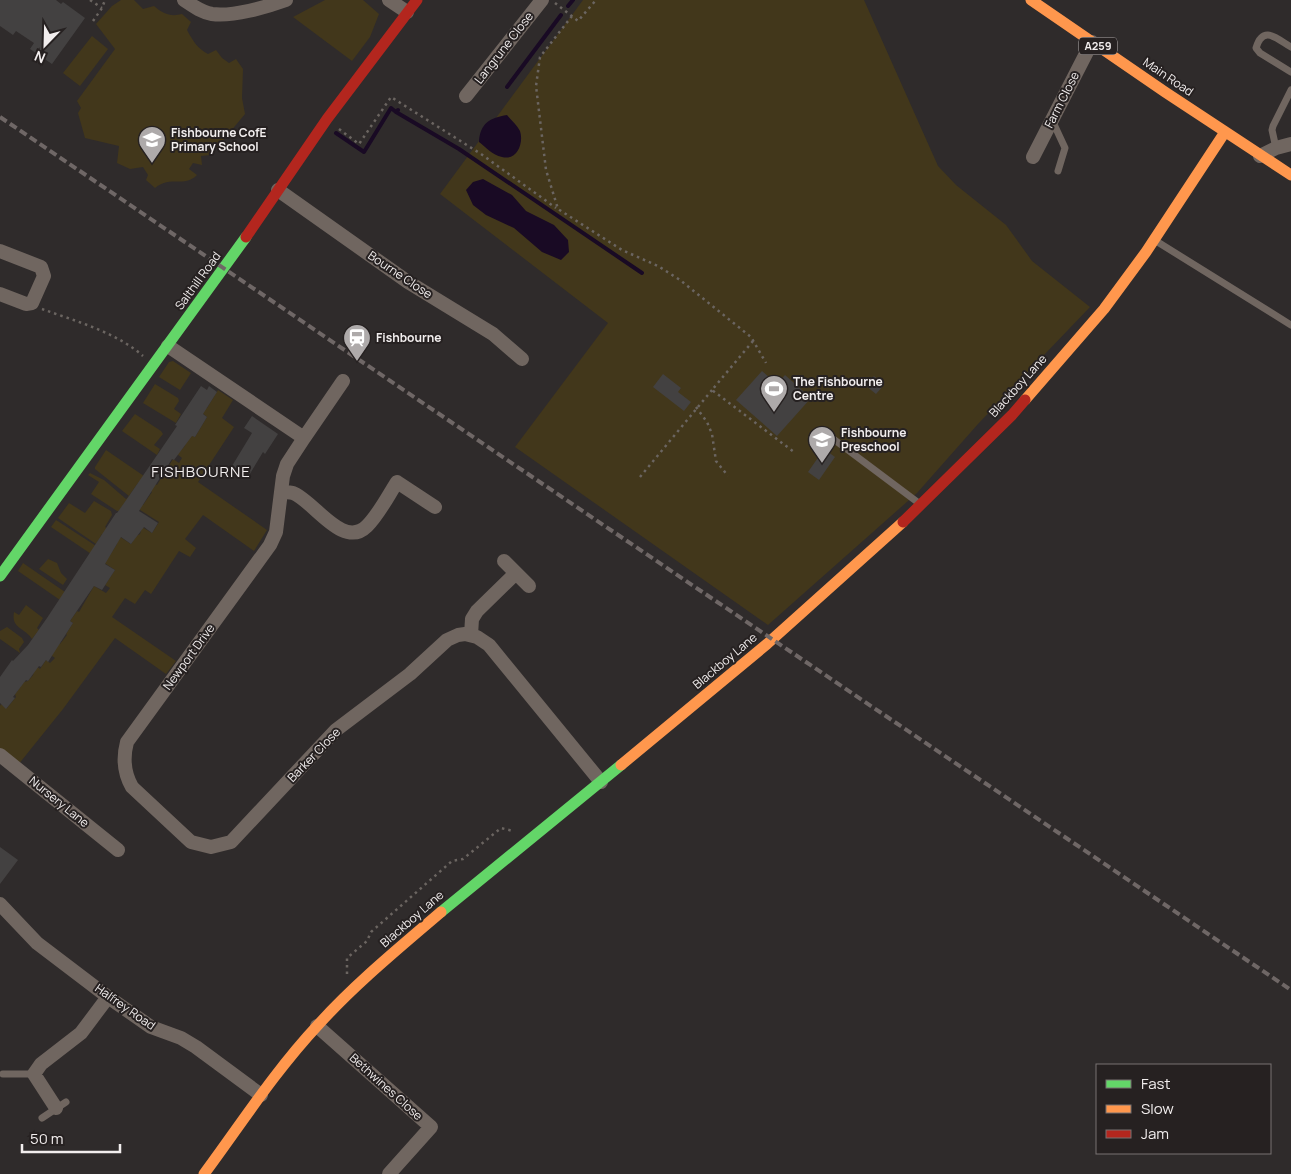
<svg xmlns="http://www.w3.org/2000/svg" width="1291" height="1174" font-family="Manrope,sans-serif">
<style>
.green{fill:#42371b;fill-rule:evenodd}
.water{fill:#190a24}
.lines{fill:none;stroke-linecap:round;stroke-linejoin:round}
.stream{stroke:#190a24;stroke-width:4}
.building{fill:#434141}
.path{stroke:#6b6561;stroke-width:2.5;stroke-dasharray:2.5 4;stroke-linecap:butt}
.lane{stroke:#706660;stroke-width:7}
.street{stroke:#706660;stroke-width:14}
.fast{stroke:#63d668;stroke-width:11}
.slow{stroke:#ff974d;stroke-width:11}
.jam{stroke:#b3261e;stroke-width:11}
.rail{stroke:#6f6766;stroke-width:4;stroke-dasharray:8 4;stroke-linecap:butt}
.labels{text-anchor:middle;stroke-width:4;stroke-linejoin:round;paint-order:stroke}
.shield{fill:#262121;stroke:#b5b0b0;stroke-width:1}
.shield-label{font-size:11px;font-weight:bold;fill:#f2eeee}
.street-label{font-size:12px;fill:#f2eeee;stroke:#262121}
.poi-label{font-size:12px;font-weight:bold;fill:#f2eeee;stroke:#262121;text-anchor:start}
.quarter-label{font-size:15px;letter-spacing:1px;fill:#f2eeee;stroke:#262121}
</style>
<rect width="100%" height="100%" fill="#2f2b2b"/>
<path class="green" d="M 121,0 L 134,0 L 143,9 L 154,6 C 163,14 171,17 182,14 L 191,22 L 187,30 C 193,41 197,48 208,54 L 216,50 L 222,58 L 229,63 L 236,59 L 243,69 L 242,98 L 245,114 L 215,150 L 210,155 L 201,156 L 202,165 L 193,163 L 189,169 L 197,175 C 184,188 171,175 155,188 L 146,180 L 148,175 L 143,167 L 130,169 L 117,163 L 119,146 L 85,138 L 78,113 L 81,108 L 77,101 L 115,49 L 96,24 L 112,6 Z
M 325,0 L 363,0 L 379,14 L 370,37 L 352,61 L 293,17 Z
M 583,0 L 864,0 L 938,166 L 956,185 L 1006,225 L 1032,261 L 1090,307 L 978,424 L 917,493 L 768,625 L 515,447 L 608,323 L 440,194 Z
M 92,36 L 108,49 L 80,86 L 63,73 Z
M 173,361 L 191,373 L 180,390 L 159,377 L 169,362 Z
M 155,384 L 178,398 L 179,401 L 174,409 L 181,414 L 176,423 L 143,403 Z
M 218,390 L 233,400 L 222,418 L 234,427 L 198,482 L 267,530 L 254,551 L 203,515 L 185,539 L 196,548 L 190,557 L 179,551 L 151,594 L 145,590 L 135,604 L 125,598 L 112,617 L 176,661 L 166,674 L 115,638 L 63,709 L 18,765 L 0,750 L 0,706 L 1,704 L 7,708 L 16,697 L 15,694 L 24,682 L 28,681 L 33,675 L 35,665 L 40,669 L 46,660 L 50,663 L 55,658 L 48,653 L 56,642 L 60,644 L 67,635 L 66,634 L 73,623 L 70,621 L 77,611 L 79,612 L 94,586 L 106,593 L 110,588 L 105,585 L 115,570 L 51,527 L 56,520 L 110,555 L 117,544 L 102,534 L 96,544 L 58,518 L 69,503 L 85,513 L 94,501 L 111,511 L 112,515 L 105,527 L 131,544 L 136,536 L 140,534 L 142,527 L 152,533 L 159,522 L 126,501 L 119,511 L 117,511 L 91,494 L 99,482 L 88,475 L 90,473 L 104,480 L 126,499 L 129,496 L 95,469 L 95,467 L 106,450 L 157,485 L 173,459 L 179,463 L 182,458 L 177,454 L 184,447 L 190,435 L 195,437 L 207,417 L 200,411 L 207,408 ZM 138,483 L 152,492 L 143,505 L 129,496 Z
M 135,414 L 161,431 L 163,434 L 154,445 L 160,449 L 157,455 L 122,431 Z
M 48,559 L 57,563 L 61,573 L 67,579 L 63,585 L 39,569 Z
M 23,563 L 65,592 L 60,600 L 18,571 Z
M 26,605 L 43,618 L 37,628 L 39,630 L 32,639 C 24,627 11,629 14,612 L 19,615 Z
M 7,627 L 22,638 L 24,642 L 19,649 L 20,653 L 0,639 L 0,631 Z"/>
<path class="water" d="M 507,115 C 511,120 517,125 520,131 C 524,143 517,161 502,157 C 492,155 486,147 479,142 C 480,123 490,118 507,115 Z
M 483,179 L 512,195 L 526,211 L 554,225 L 568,240 L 569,252 L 561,260 L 542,252 L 514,228 L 486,215 L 473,205 L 466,190 L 473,182 Z"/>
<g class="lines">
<path class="stream" d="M 568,6 L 573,0
M 507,87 L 561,15
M 398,110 L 396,112 L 459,149 L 642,273
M 336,133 L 364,152 L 391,108 L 396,112"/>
</g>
<path class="building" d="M 0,0 L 56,0 L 61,4 L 63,2 L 85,18 L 52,64 L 30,49 L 34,43 L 16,31 L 13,35 L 0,26 Z
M 762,371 L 777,384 L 785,375 L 811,398 L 777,436 L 736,400 Z
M 663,374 L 681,388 L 678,392 L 691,402 L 684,411 L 653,387 Z
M 874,376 L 884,385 L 876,394 L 866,386 Z
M 201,386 L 207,390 L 209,386 L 217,392 L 203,414 L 207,417 L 195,437 L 192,436 L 174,460 L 172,459 L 139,511 L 158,523 L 152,533 L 144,527 L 131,544 L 121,537 L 105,564 L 115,570 L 102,590 L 94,586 L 70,621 L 73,623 L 48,662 L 46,660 L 41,667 L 39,666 L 28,681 L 26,680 L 13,697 L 15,698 L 6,709 L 0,703 L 0,677 L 12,660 L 13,661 L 28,645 L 47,618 L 116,513 L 117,513 L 129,496 L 177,426 L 175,425 Z
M 252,416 L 278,434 L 265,454 L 263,452 L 248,477 L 232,466 L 252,433 L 244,428 Z
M 824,449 L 835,457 L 819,480 L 808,472 Z
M 0,847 L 18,860 L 0,884 Z"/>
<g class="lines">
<path class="path" d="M 90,0 L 102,8
M 555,3 L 578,21 L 596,0
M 572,16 L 540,57 L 536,86 L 546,170 L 558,209 L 622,250 L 658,266 L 680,280 L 751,337 L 766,363
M 93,21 L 102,8 L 105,0
M 339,129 L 359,144 L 391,97 L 481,154 L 556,208
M 42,309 C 75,321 116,332 143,356
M 753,341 L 712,390 L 794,452
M 696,407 L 707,422 L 712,434 L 716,461 L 728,476
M 640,477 L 712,390
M 347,974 L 347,958 L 367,941 L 371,932 L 452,861 L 463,859 L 501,828 L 513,831"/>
<path class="lane" d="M 1291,47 C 1277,39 1263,24 1256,48 L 1260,53 L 1291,72
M 1052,120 L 1065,148 L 1058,171
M 1276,148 L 1272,130 L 1273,126 L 1291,90
M 1156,241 L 1291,325
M 824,432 L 920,504
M 3,1074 L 34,1074
M 42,1118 L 66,1102"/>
<path class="street" d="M 184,0 C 193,6 201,12 212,14 C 232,17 267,7 286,0
M 389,0 L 407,12
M 466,96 L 542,0
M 1260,156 L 1276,148 L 1291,144
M 1033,157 L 1092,42
M 278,190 L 408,282 L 493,334 L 522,359
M 0,251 L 41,267 L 44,276 L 32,303 L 26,304 L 0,294
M 168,346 L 304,438 L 287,464 L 283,476 L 276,532 L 270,545 L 127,742 C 123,757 124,773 132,787 L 191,842 L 211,847 L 231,842 L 336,730 L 410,674 L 447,640 L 458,635 L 465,634 L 477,637 L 489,645 L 601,782
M 304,438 L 343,381
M 281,492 C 285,492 289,492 293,493 C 314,501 343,550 367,526 C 379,514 388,496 397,482 L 435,507
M 504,561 L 529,586
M 471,635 L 472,619 L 477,611 L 516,573
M 0,755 L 118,850
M 0,904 L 37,943 L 108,997 L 151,1027 L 181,1038 L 196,1047 L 261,1095
M 317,1026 L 431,1127 L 389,1174
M 56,1108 L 34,1074 L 41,1064 L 81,1033 L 108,997"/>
<path class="fast" d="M 0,576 L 246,237
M 441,912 L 621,765"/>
<path class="slow" d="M 1031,0 L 1165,92 L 1291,175
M 1025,400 L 1104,309 L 1146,252 L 1225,132
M 621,765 L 767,644 L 903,522
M 204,1174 C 241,1124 275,1071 318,1025 C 355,984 399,948 441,912"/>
<path class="jam" d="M 246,237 L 327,119 L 417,0
M 903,522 L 1012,415 L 1025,400"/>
<path class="rail" d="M 0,117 L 1291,990"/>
</g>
<defs>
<symbol id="school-pin" viewBox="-11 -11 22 30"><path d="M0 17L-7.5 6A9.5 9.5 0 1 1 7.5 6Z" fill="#aeaaaa" stroke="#262121"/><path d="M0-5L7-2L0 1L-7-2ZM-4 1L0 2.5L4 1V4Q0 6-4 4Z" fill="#fff"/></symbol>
<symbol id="station-pin" viewBox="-11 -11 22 30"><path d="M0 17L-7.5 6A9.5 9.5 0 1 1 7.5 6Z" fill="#aeaaaa" stroke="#262121"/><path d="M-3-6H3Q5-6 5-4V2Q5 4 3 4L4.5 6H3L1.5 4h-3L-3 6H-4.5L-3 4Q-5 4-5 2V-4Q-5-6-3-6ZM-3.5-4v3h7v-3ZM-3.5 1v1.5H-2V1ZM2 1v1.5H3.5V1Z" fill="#fff"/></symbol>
<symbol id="stadium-pin" viewBox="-11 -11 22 30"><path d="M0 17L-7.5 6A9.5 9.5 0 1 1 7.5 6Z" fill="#aeaaaa" stroke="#262121"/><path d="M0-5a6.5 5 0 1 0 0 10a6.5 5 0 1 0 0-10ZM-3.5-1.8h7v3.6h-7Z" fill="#fff"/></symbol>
</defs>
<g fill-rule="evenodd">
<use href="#school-pin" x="136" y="124" width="32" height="43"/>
<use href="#station-pin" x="341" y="322" width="32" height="43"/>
<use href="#stadium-pin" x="758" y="373" width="32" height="43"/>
<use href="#school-pin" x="806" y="424" width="32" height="43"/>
</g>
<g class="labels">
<rect class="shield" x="1079" y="37.5" width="38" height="17" rx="4"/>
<g class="shield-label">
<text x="1098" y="50">A259</text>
</g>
<g class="street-label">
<text transform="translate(504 48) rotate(-52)" y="4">Langrune Close</text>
<text transform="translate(1168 77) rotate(34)" y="4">Main Road</text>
<text transform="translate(1062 100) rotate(-63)" y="4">Farm Close</text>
<text transform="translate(400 275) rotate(34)" y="4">Bourne Close</text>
<text transform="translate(198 281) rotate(-54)" y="4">Salthill Road</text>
<text transform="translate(1018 386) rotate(-48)" y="4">Blackboy Lane</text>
<text transform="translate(189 657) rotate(-54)" y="4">Newport Drive</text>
<text transform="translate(725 661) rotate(-40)" y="4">Blackboy Lane</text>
<text transform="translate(314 755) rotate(-46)" y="4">Barker Close</text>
<text transform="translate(59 802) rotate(39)" y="4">Nursery Lane</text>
<text transform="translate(412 919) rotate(-41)" y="4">Blackboy Lane</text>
<text transform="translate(125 1007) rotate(35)" y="4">Halfrey Road</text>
<text transform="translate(386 1087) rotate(42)" y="4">Bethwines Close</text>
</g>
<g class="poi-label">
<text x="171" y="137">Fishbourne CofE<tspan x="171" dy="14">Primary School</tspan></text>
<text x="376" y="342">Fishbourne</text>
<text x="793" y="386">The Fishbourne<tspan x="793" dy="14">Centre</tspan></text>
<text x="841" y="437">Fishbourne<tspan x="841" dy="14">Preschool</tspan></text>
</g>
<g class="quarter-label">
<text x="201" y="477">FISHBOURNE</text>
</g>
</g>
<rect x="1096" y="1064" width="175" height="90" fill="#262121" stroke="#787373"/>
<rect x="1106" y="1080" width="25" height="8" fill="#63d668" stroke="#787373"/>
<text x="1141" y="1089" font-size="15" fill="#f2eeee">Fast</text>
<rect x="1106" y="1105" width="25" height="8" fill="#ff974d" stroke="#787373"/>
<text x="1141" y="1114" font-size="15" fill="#f2eeee">Slow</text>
<rect x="1106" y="1130" width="25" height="8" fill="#b3261e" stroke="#787373"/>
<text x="1141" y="1139" font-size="15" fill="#f2eeee">Jam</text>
<g transform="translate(45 45) rotate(203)" stroke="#262121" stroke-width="4" paint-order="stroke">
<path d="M0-4L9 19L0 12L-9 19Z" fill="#f2eeee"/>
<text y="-8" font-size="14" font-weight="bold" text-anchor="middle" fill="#f2eeee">N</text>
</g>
<path d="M22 1144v8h98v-8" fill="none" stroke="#f2eeee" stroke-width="2.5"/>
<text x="30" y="1144" font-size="15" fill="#f2eeee" stroke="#262121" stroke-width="4" paint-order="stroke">50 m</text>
</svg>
